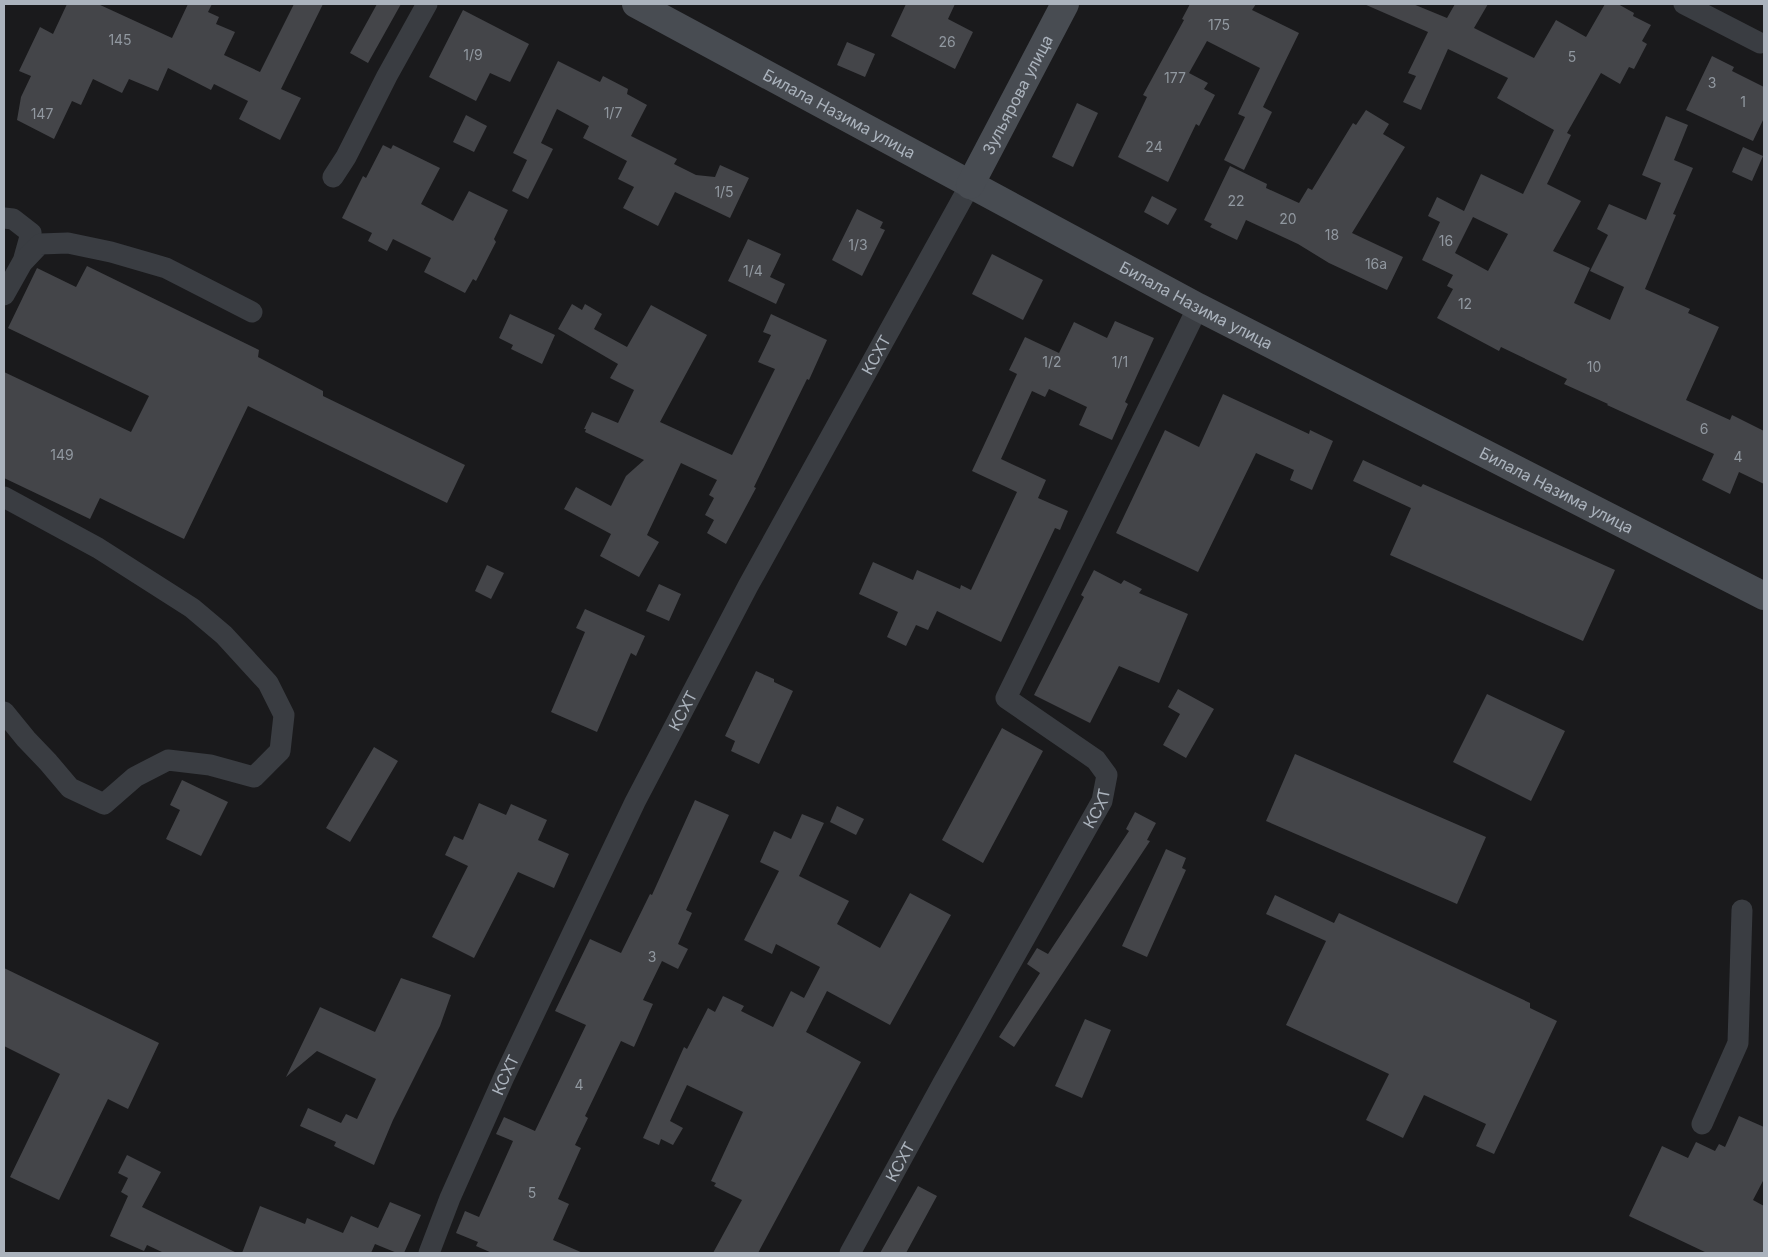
<svg xmlns="http://www.w3.org/2000/svg" width="1768" height="1257" font-family="Inter,sans-serif">
<style>
.building{fill:#444549;fill-rule:evenodd}
.lines{fill:none;stroke-linecap:round;stroke-linejoin:round}
.street{stroke:#3a3d42;stroke-width:21}
.secondary{stroke:#484c52;stroke-width:28}
.labels{text-anchor:middle;stroke-width:4;stroke-linejoin:round;paint-order:stroke}
.number-label{font-size:14px;fill:#9198a0}
.street-label{font-size:16px;fill:#abb3bd;stroke:#151517}
</style>
<rect width="100%" height="100%" fill="#1a1a1c"/>
<path class="building" d="M 67,4 L 98,4 L 172,38 L 188,4 L 212,4 L 208,12 L 219,17 L 216,24 L 235,32 L 224,55 L 260,72 L 294,4 L 323,4 L 281,89 L 301,98 L 280,140 L 239,119 L 248,101 L 214,84 L 211,90 L 168,68 L 158,91 L 129,79 L 122,93 L 93,79 L 81,105 L 72,101 L 54,139 L 17,120 L 21,97 L 31,76 L 19,71 L 40,27 L 53,34 Z
M 377,4 L 401,4 L 368,63 L 350,53 Z
M 906,4 L 955,4 L 948,19 L 973,32 L 955,69 L 891,36 Z
M 1190,4 L 1256,4 L 1252,10 L 1299,33 L 1263,107 L 1272,112 L 1244,170 L 1224,160 L 1245,117 L 1238,114 L 1260,68 L 1207,41 L 1189,73 L 1208,83 L 1204,89 L 1215,95 L 1199,126 L 1196,124 L 1168,182 L 1118,157 L 1147,97 L 1143,95 L 1184,20 L 1182,19 Z
M 1364,4 L 1413,4 L 1447,18 L 1455,4 L 1488,4 L 1474,28 L 1534,58 L 1556,20 L 1586,37 L 1605,4 L 1618,4 L 1634,13 L 1633,16 L 1651,25 L 1642,41 L 1647,44 L 1634,69 L 1629,67 L 1620,84 L 1601,73 L 1567,133 L 1571,135 L 1547,184 L 1581,201 L 1553,251 L 1590,268 L 1574,303 L 1610,320 L 1624,287 L 1590,271 L 1608,235 L 1597,229 L 1609,204 L 1646,220 L 1661,183 L 1642,175 L 1666,116 L 1688,125 L 1674,160 L 1693,168 L 1673,214 L 1676,215 L 1645,289 L 1690,309 L 1688,313 L 1719,327 L 1686,400 L 1730,420 L 1732,415 L 1764,431 L 1764,484 L 1739,472 L 1730,494 L 1702,480 L 1714,454 L 1607,405 L 1608,404 L 1564,384 L 1567,379 L 1501,347 L 1499,351 L 1437,318 L 1453,289 L 1447,286 L 1453,275 L 1422,260 L 1440,222 L 1428,216 L 1437,197 L 1464,211 L 1481,174 L 1523,194 L 1554,130 L 1497,98 L 1508,78 L 1448,49 L 1421,110 L 1403,102 L 1416,76 L 1408,73 L 1428,32 ZM 1473,217 L 1508,234 L 1488,271 L 1455,253 Z
M 463,10 L 529,44 L 510,82 L 490,73 L 476,101 L 429,77 Z
M 847,42 L 875,54 L 865,77 L 837,65 Z
M 1712,56 L 1734,67 L 1732,71 L 1764,87 L 1764,118 L 1753,141 L 1686,110 Z
M 558,61 L 600,82 L 603,76 L 628,89 L 627,94 L 647,105 L 631,136 L 677,159 L 674,164 L 696,175 L 715,177 L 720,165 L 749,178 L 730,218 L 675,192 L 658,226 L 623,208 L 634,187 L 618,179 L 627,161 L 583,138 L 589,126 L 557,109 L 541,143 L 553,149 L 528,199 L 512,191 L 527,160 L 513,153 Z
M 1077,103 L 1098,113 L 1073,167 L 1052,157 Z
M 1366,110 L 1389,124 L 1383,134 L 1405,147 L 1352,233 L 1403,257 L 1387,290 L 1329,263 L 1298,244 L 1246,220 L 1237,240 L 1210,227 L 1212,224 L 1204,220 L 1230,166 L 1267,184 L 1266,188 L 1299,203 L 1308,188 L 1312,190 L 1353,123 L 1356,125 Z
M 466,115 L 487,126 L 474,152 L 453,142 Z
M 383,145 L 391,149 L 393,145 L 440,168 L 421,204 L 453,221 L 469,191 L 508,210 L 494,239 L 496,242 L 476,281 L 473,279 L 465,293 L 424,272 L 431,258 L 393,239 L 387,251 L 368,241 L 372,233 L 342,218 L 363,176 L 366,178 Z
M 1743,147 L 1763,156 L 1752,181 L 1732,172 Z
M 1152,196 L 1177,209 L 1168,225 L 1144,212 Z
M 857,209 L 883,222 L 880,228 L 885,230 L 862,276 L 832,260 Z
M 748,239 L 781,254 L 770,277 L 785,284 L 776,304 L 728,281 Z
M 992,254 L 1043,280 L 1023,320 L 972,294 Z
M 87,266 L 259,350 L 258,357 L 323,391 L 323,396 L 465,465 L 447,503 L 248,406 L 184,539 L 100,498 L 90,519 L 4,478 L 4,372 L 131,432 L 149,396 L 8,328 L 37,268 L 76,287 Z
M 572,304 L 582,310 L 585,304 L 602,314 L 594,329 L 627,347 L 651,305 L 707,335 L 660,422 L 732,455 L 775,369 L 758,362 L 771,335 L 763,332 L 771,314 L 827,340 L 809,380 L 807,379 L 754,487 L 756,488 L 726,544 L 707,533 L 714,520 L 705,515 L 714,498 L 709,495 L 717,480 L 681,463 L 647,535 L 659,542 L 639,577 L 600,556 L 611,534 L 564,509 L 576,487 L 611,506 L 626,476 L 644,460 L 585,432 L 586,429 L 584,429 L 592,412 L 618,423 L 634,390 L 610,378 L 618,364 L 558,329 Z
M 510,314 L 555,335 L 542,364 L 511,349 L 513,345 L 499,338 Z
M 1115,321 L 1154,338 L 1125,402 L 1128,404 L 1112,440 L 1079,425 L 1087,407 L 1049,389 L 1045,397 L 1032,391 L 1001,459 L 1046,480 L 1038,498 L 1068,511 L 1060,530 L 1055,528 L 1001,642 L 937,611 L 928,630 L 916,625 L 906,646 L 887,637 L 898,612 L 859,594 L 873,562 L 913,580 L 917,570 L 960,589 L 961,585 L 971,590 L 1017,492 L 972,471 L 1017,374 L 1009,370 L 1025,337 L 1059,353 L 1074,322 L 1107,338 Z
M 1223,394 L 1309,434 L 1310,430 L 1333,441 L 1312,490 L 1290,480 L 1294,470 L 1256,453 L 1198,572 L 1116,533 L 1165,430 L 1199,447 Z
M 1363,460 L 1421,487 L 1423,484 L 1615,570 L 1583,641 L 1390,555 L 1411,508 L 1353,481 Z
M 487,565 L 504,573 L 491,599 L 475,591 Z
M 1094,570 L 1121,584 L 1124,580 L 1142,589 L 1139,593 L 1188,614 L 1159,683 L 1119,666 L 1090,723 L 1034,695 L 1084,597 L 1081,595 Z
M 659,584 L 681,594 L 669,621 L 646,611 Z
M 585,609 L 645,636 L 636,656 L 631,653 L 597,732 L 551,712 L 585,632 L 576,628 Z
M 756,671 L 774,679 L 774,682 L 793,691 L 759,764 L 731,751 L 735,741 L 725,736 Z
M 1178,689 L 1214,709 L 1186,758 L 1163,745 L 1180,714 L 1168,707 Z
M 1487,694 L 1565,731 L 1531,801 L 1453,762 Z
M 1002,728 L 1043,751 L 983,863 L 942,840 Z
M 374,747 L 398,761 L 350,842 L 326,828 Z
M 1295,754 L 1486,837 L 1457,904 L 1266,821 Z
M 182,780 L 228,802 L 201,856 L 166,839 L 180,810 L 170,805 Z
M 695,800 L 729,815 L 686,910 L 692,913 L 678,944 L 688,949 L 678,969 L 662,961 L 643,1000 L 653,1004 L 634,1047 L 621,1041 L 585,1116 L 588,1118 L 575,1145 L 581,1148 L 558,1199 L 569,1204 L 553,1240 L 583,1253 L 492,1253 L 476,1246 L 478,1242 L 456,1233 L 465,1211 L 479,1217 L 513,1141 L 496,1134 L 504,1117 L 535,1131 L 586,1025 L 555,1011 L 590,939 L 621,953 L 650,894 L 652,895 Z
M 479,803 L 506,815 L 511,804 L 547,820 L 538,840 L 569,854 L 554,888 L 518,872 L 474,958 L 432,937 L 468,866 L 445,855 L 454,836 L 463,840 Z
M 837,806 L 864,819 L 856,835 L 830,822 Z
M 1135,812 L 1156,823 L 1147,840 L 1150,841 L 1014,1047 L 999,1037 L 1040,973 L 1027,964 L 1037,948 L 1048,954 L 1129,831 L 1126,829 Z
M 802,814 L 824,823 L 799,876 L 849,901 L 837,924 L 880,948 L 910,893 L 951,915 L 890,1025 L 827,991 L 806,1032 L 861,1062 L 758,1253 L 713,1253 L 742,1200 L 714,1186 L 716,1183 L 711,1181 L 743,1112 L 687,1085 L 670,1121 L 683,1128 L 673,1145 L 661,1139 L 659,1145 L 643,1138 L 684,1047 L 687,1049 L 708,1008 L 715,1012 L 723,996 L 744,1006 L 741,1011 L 773,1027 L 791,991 L 804,998 L 820,967 L 776,944 L 772,954 L 744,940 L 779,871 L 760,862 L 774,831 L 791,839 Z
M 1166,849 L 1186,858 L 1182,868 L 1186,870 L 1147,957 L 1122,946 Z
M 1275,895 L 1334,923 L 1339,913 L 1530,1003 L 1530,1008 L 1557,1021 L 1494,1154 L 1476,1146 L 1486,1124 L 1424,1095 L 1403,1138 L 1366,1120 L 1389,1074 L 1286,1025 L 1326,941 L 1266,914 Z
M 4,968 L 159,1043 L 128,1109 L 108,1099 L 59,1200 L 10,1177 L 60,1074 L 4,1046 Z
M 401,978 L 451,995 L 440,1026 L 393,1120 L 374,1165 L 334,1146 L 336,1142 L 300,1126 L 308,1108 L 341,1123 L 346,1114 L 357,1119 L 376,1079 L 317,1051 L 286,1077 L 320,1007 L 375,1032 Z
M 1085,1019 L 1111,1030 L 1082,1098 L 1055,1086 Z
M 1739,1116 L 1764,1127 L 1764,1179 L 1753,1200 L 1764,1206 L 1764,1253 L 1707,1253 L 1629,1216 L 1662,1146 L 1688,1158 L 1696,1142 L 1715,1151 L 1719,1144 L 1725,1147 Z
M 127,1155 L 161,1172 L 142,1207 L 237,1253 L 164,1253 L 147,1245 L 144,1251 L 110,1236 L 128,1196 L 121,1192 L 128,1178 L 118,1173 Z
M 918,1186 L 937,1196 L 906,1253 L 880,1253 Z
M 390,1202 L 421,1215 L 404,1253 L 397,1253 L 375,1244 L 371,1253 L 242,1253 L 260,1206 L 305,1224 L 307,1218 L 343,1233 L 351,1216 L 378,1228 Z"/>
<g class="lines">
<g class="street">
<path d="M 1684,4 L 1760,43"/>
<path d="M 333,177 L 346,157 L 387,76 L 427,4"/>
<path d="M 4,218 L 13,219 L 31,233 L 24,258"/>
<path d="M 4,295 L 22,263 L 40,244 L 68,243 L 111,252 L 166,268 L 252,312"/>
<path d="M 4,497 L 98,548 L 192,608 L 224,635 L 268,683 L 284,715 L 280,751 L 254,777 L 210,765 L 168,760 L 135,777 L 104,804 L 70,788 L 48,762 L 26,739 L 4,712"/>
<path d="M 1702,1124 L 1738,1043 L 1742,910"/>
<path id="s1" d="M 429,1253 L 450,1198 L 504,1077 L 635,802 L 748,586 L 970,185"/>
<path id="s2" d="M 850,1253 L 943,1083 L 1102,801 L 1107,775 L 1096,760 L 1006,698 L 1198,307"/>
</g>
<g class="secondary">
<path id="s3" d="M 636,4 L 1198,307 L 1764,596"/>
<path id="s4" d="M 970,185 L 1065,4"/>
</g>
</g>
<g class="labels">
<g class="number-label">
<text x="1219" y="30">175</text>
<text x="120" y="45">145</text>
<text x="947" y="47">26</text>
<text x="473" y="60">1/9</text>
<text x="1572" y="62">5</text>
<text x="1175" y="83">177</text>
<text x="1712" y="88">3</text>
<text x="1743" y="107">1</text>
<text x="613" y="118">1/7</text>
<text x="42" y="119">147</text>
<text x="1154" y="152">24</text>
<text x="724" y="197">1/5</text>
<text x="1236" y="206">22</text>
<text x="1288" y="224">20</text>
<text x="1332" y="240">18</text>
<text x="1446" y="246">16</text>
<text x="858" y="250">1/3</text>
<text x="1376" y="269">16а</text>
<text x="753" y="276">1/4</text>
<text x="1465" y="309">12</text>
<text x="1052" y="367">1/2</text>
<text x="1120" y="367">1/1</text>
<text x="1594" y="372">10</text>
<text x="1704" y="434">6</text>
<text x="62" y="460">149</text>
<text x="1738" y="462">4</text>
<text x="652" y="962">3</text>
<text x="579" y="1090">4</text>
<text x="532" y="1198">5</text>
</g>
<g class="street-label">
<text dy="6" stroke="none"><textPath href="#s4" startOffset="102">Зульярова улица</textPath></text>
<text dy="6" stroke="none"><textPath href="#s3" startOffset="231">Билала Назима улица</textPath></text>
<text dy="6" stroke="none"><textPath href="#s3" startOffset="636">Билала Назима улица</textPath></text>
<text dy="6" stroke="none"><textPath href="#s1" startOffset="1004">КСХТ</textPath></text>
<text dy="6" stroke="none"><textPath href="#s3" startOffset="1041">Билала Назима улица</textPath></text>
<text dy="6" stroke="none"><textPath href="#s1" startOffset="599">КСХТ</textPath></text>
<text dy="6" stroke="none"><textPath href="#s2" startOffset="509">КСХТ</textPath></text>
<text dy="6" stroke="none"><textPath href="#s1" startOffset="194">КСХТ</textPath></text>
<text dy="6" stroke="none"><textPath href="#s2" startOffset="104">КСХТ</textPath></text>
</g>
</g>
<rect width="1768" height="1257" fill="none" stroke="#abb3bd" stroke-width="10"/>
</svg>
